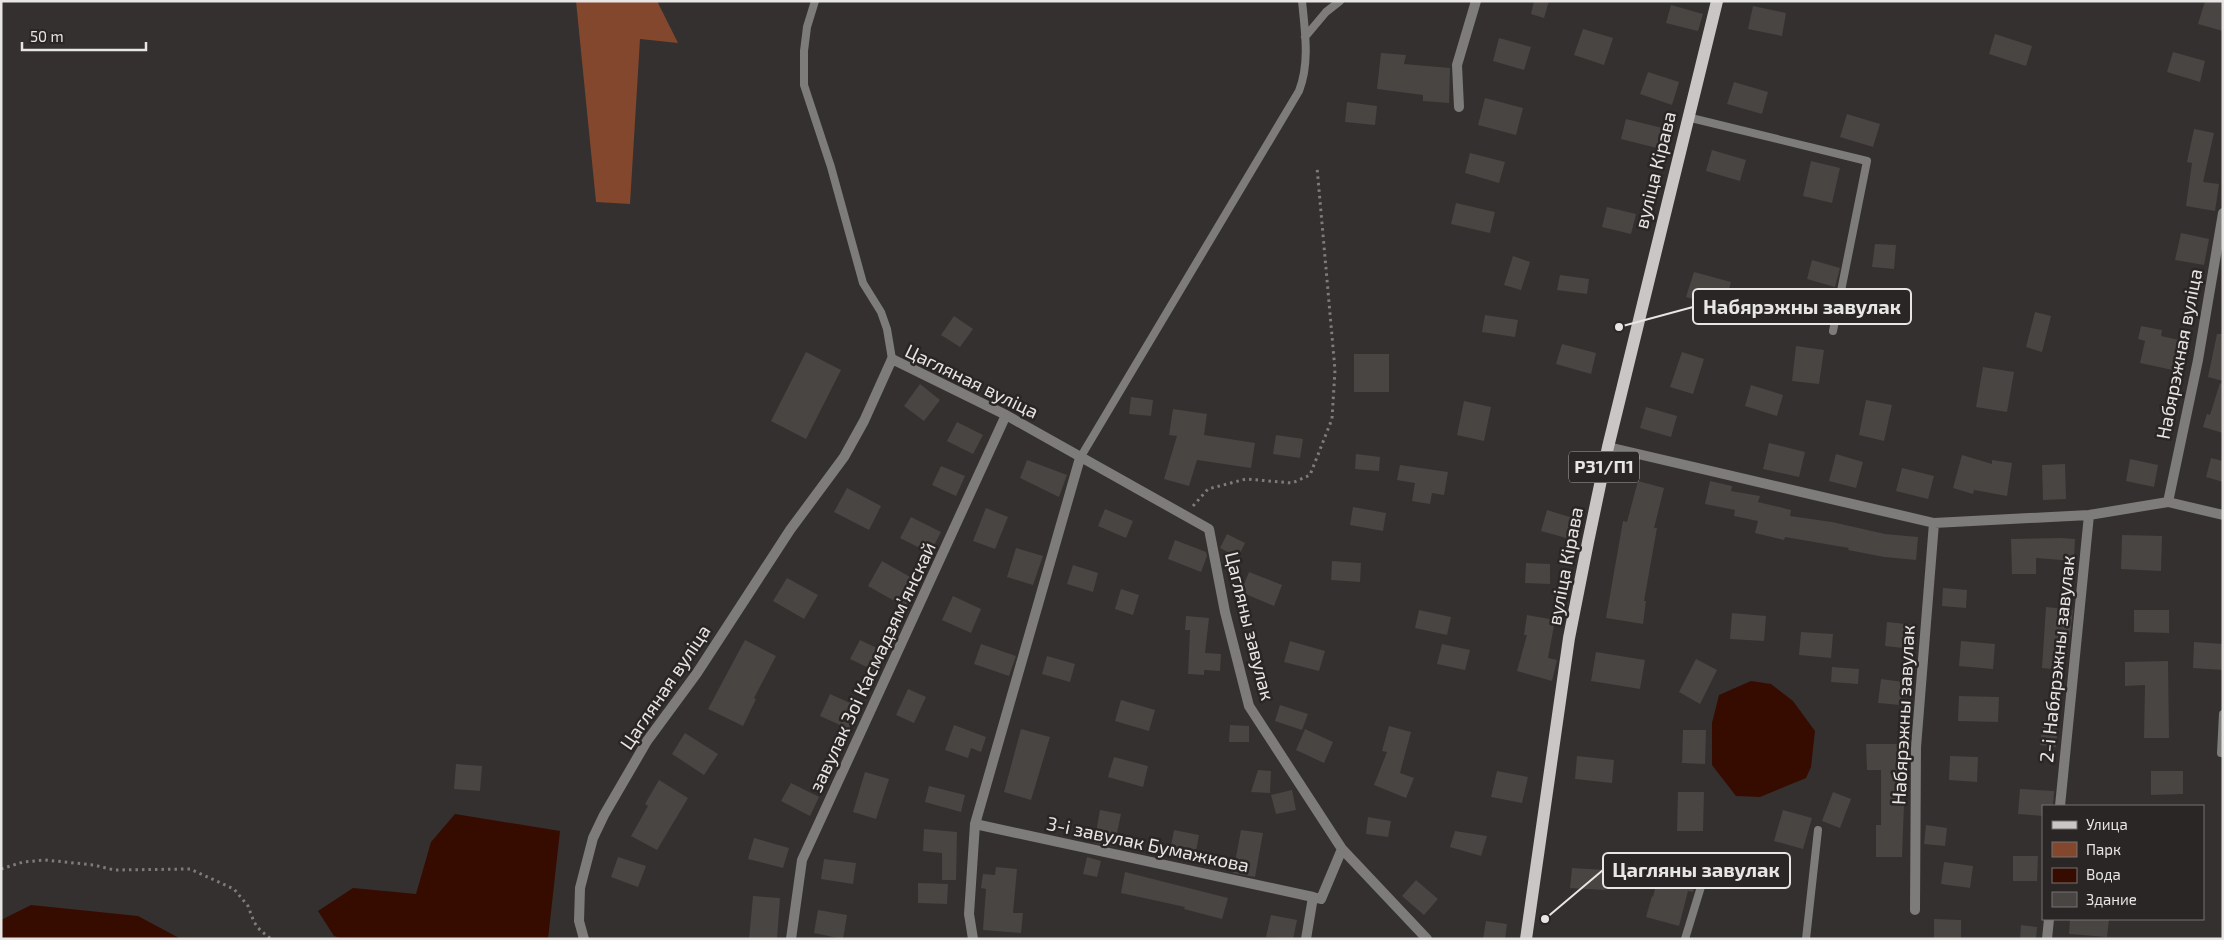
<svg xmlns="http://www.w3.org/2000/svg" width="2224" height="940" font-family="'Exo 2',sans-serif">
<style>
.green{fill:#82472d}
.water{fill:#370c00}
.building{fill:#484543}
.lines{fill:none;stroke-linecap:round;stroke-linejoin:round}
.path{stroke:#7e7b7a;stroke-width:3;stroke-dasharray:2.5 4;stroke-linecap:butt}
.lane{stroke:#7d7c7b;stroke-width:8}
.street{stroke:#7d7c7b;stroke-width:10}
.primary{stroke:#cac6c5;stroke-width:12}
.labels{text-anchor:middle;stroke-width:5;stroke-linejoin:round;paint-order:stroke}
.shield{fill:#292625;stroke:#afacab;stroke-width:1}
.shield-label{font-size:18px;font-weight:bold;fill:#e8e6e5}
.street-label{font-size:19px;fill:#e8e6e5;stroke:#292625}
.leader{fill:none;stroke:#e8e6e5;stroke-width:2}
.callout-dot{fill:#e8e6e5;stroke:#292625;stroke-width:2}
.callout{fill:#292625;stroke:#e8e6e5;stroke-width:2}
.callout-label{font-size:20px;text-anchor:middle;font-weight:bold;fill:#e8e6e5}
</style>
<rect width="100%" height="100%" fill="#33302f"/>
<path class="green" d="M 576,1 L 657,1 L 678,43 L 640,39 L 630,204 L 596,202 Z"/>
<path class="water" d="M 1751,681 L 1771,684 L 1793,701 L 1815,731 L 1811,767 L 1806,778 L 1760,797 L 1736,796 L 1712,765 L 1712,723 L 1719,695 Z
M 455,814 L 560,831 L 548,939 L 343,939 L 334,936 L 318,911 L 353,888 L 416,894 L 431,842 Z
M 31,905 L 138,916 L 181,939 L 1,939 L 1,920 Z"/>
<path class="building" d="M 1534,1 L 1549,1 L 1544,18 L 1531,14 Z
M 2205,1 L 2223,1 L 2223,31 L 2198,24 Z
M 1671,5 L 1703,14 L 1698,31 L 1666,23 Z
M 1753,6 L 1786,13 L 1782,36 L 1748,29 Z
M 1583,29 L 1613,38 L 1604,65 L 1574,55 Z
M 1995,34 L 2032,46 L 2026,66 L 1989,54 Z
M 1499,38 L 1531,47 L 1524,70 L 1493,61 Z
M 2173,52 L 2205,61 L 2200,82 L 2167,72 Z
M 1381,53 L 1406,55 L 1404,64 L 1450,68 L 1449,103 L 1423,101 L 1423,95 L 1377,89 Z
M 1648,72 L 1679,82 L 1672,105 L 1640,94 Z
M 1734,82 L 1768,92 L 1762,114 L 1727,104 Z
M 1485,98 L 1523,108 L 1516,135 L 1478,125 Z
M 1347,102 L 1377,106 L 1375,125 L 1345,122 Z
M 1847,114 L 1880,124 L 1873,147 L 1840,137 Z
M 1626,119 L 1666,129 L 1661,149 L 1621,139 Z
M 2194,129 L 2214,133 L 2203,182 L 2219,184 L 2215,211 L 2186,206 L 2192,163 L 2187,162 Z
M 1712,150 L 1746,160 L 1740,181 L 1706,171 Z
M 1470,153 L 1505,162 L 1499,183 L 1465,173 Z
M 1811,161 L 1840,168 L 1832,203 L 1803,196 Z
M 1456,203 L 1495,212 L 1490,233 L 1451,224 Z
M 1607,207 L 1636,214 L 1631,234 L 1602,227 Z
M 2181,233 L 2209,239 L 2204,265 L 2175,260 Z
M 1875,244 L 1896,245 L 1894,269 L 1872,267 Z
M 1513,256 L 1530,262 L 1521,290 L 1504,285 Z
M 1812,260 L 1840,268 L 1835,287 L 1807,279 Z
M 1694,272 L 1731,282 L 1724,308 L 1686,297 Z
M 1560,275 L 1589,279 L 1587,294 L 1557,290 Z
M 2035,312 L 2051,316 L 2042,352 L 2026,347 Z
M 1485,315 L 1518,320 L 1515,337 L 1482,332 Z
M 954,316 L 973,329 L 960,347 L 941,335 Z
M 2141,326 L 2162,330 L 2161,336 L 2188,342 L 2182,372 L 2140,363 L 2145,341 L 2138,339 Z
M 2217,334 L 2223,334 L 2223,381 L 2208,377 Z
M 1562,344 L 1596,353 L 1591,374 L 1556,364 Z
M 1796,346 L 1824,350 L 1819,384 L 1792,381 Z
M 806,352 L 841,370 L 806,439 L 771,421 Z
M 1682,352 L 1704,359 L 1693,394 L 1670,387 Z
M 1354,354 L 1389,354 L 1389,392 L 1354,392 Z
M 1983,367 L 2014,372 L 2007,412 L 1976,407 Z
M 2220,383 L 2223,384 L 2223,433 L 2203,427 L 2207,414 L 2210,415 Z
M 920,384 L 940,400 L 924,421 L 904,406 Z
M 1751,385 L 1783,395 L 1777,416 L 1745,406 Z
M 1131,397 L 1153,400 L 1151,416 L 1129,414 Z
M 1866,400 L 1892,405 L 1884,441 L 1859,435 Z
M 1464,401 L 1491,407 L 1484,441 L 1457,435 Z
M 1646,407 L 1677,416 L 1671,437 L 1640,428 Z
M 1173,409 L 1207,414 L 1204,435 L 1255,443 L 1251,468 L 1197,460 L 1189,486 L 1164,479 L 1177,436 L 1169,435 Z
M 957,422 L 983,435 L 973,454 L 947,441 Z
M 1276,435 L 1303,439 L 1300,458 L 1273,454 Z
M 1769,443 L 1805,452 L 1799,477 L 1763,469 Z
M 1356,454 L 1380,457 L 1379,471 L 1355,469 Z
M 1836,454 L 1863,462 L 1856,488 L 1829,481 Z
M 1962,455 L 1992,464 L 1992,460 L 2012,463 L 2007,496 L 1974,490 L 1973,494 L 1953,488 Z
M 2211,458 L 2223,461 L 2223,482 L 2206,477 Z
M 2130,459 L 2158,465 L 2154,487 L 2126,481 Z
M 1027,460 L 1067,475 L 1059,497 L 1020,478 Z
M 2065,464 L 2066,499 L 2043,500 L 2042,465 Z
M 1400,465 L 1448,472 L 1444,495 L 1432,493 L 1430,504 L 1412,501 L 1415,483 L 1397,480 Z
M 941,466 L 965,476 L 956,496 L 932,485 Z
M 1902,468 L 1934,476 L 1928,499 L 1896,491 Z
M 1638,481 L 1664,488 L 1654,528 L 1657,528 L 1644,601 L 1646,601 L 1643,624 L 1606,618 L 1623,521 L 1627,522 Z
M 1710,481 L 1732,486 L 1731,491 L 1760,496 L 1758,502 L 1791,510 L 1790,516 L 1832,522 L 1885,534 L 1918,537 L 1916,560 L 1884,557 L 1848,550 L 1849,548 L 1785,537 L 1784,540 L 1755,533 L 1758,521 L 1734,516 L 1735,510 L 1705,504 Z
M 847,488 L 881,506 L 869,530 L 834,512 Z
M 1353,507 L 1386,513 L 1383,531 L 1350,525 Z
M 986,508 L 1008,517 L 995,549 L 973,541 Z
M 1105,509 L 1133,521 L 1126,538 L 1098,526 Z
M 1547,510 L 1576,519 L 1570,539 L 1541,531 Z
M 911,517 L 941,532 L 930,553 L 900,538 Z
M 1227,534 L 1245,543 L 1238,557 L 1220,548 Z
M 2122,535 L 2162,536 L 2161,571 L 2121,569 Z
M 2061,538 L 2075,539 L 2074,561 L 2036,558 L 2036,574 L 2012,574 L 2011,539 Z
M 1175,540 L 1206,552 L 1207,556 L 1201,572 L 1168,559 Z
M 1016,548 L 1043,556 L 1033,585 L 1007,577 Z
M 882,561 L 919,582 L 905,607 L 868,586 Z
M 1332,561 L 1361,563 L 1360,582 L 1331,580 Z
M 1526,563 L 1550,564 L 1550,584 L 1525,583 Z
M 1073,565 L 1098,573 L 1093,592 L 1067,584 Z
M 1249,572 L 1282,585 L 1274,606 L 1241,592 Z
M 787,578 L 818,595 L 804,619 L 773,601 Z
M 1943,588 L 1967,590 L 1966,608 L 1942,606 Z
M 1121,589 L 1139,595 L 1133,615 L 1115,609 Z
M 953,596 L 981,609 L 971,633 L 942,620 Z
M 2046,607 L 2073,610 L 2070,635 L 2066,634 L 2063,670 L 2042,668 Z
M 1419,610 L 1451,617 L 1447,635 L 1415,628 Z
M 2134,610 L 2169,610 L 2169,633 L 2134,632 Z
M 1732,613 L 1766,616 L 1764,641 L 1730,639 Z
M 1527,615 L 1555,620 L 1548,658 L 1557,660 L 1552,681 L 1517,671 L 1527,635 L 1524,635 Z
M 1186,616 L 1209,618 L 1205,653 L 1221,654 L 1220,671 L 1204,670 L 1204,675 L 1188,674 L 1190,630 L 1185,630 Z
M 1887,622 L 1914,625 L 1912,649 L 1885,646 Z
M 1801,632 L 1833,634 L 1831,658 L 1799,655 Z
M 745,640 L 776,656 L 754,698 L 756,699 L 743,726 L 708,709 Z
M 860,640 L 885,652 L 875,671 L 850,659 Z
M 1290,641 L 1325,651 L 1319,671 L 1284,662 Z
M 1961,641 L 1995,644 L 1993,669 L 1959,666 Z
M 2194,642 L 2223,644 L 2223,670 L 2193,668 Z
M 981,644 L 1016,656 L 1009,676 L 974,664 Z
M 1442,644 L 1470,650 L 1465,670 L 1437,664 Z
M 1596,652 L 1645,660 L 1640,689 L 1591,681 Z
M 1047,656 L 1075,664 L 1070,682 L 1042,674 Z
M 1696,659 L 1717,670 L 1700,704 L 1679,692 Z
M 2168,661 L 2169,738 L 2144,738 L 2145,685 L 2125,686 L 2125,662 Z
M 1832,667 L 1859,669 L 1858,684 L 1831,682 Z
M 1881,679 L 1903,682 L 1900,705 L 1878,703 Z
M 908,689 L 926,697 L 914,723 L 896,715 Z
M 830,694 L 859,707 L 849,729 L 820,716 Z
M 1959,696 L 1999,697 L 1998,722 L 1958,721 Z
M 1121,700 L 1155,710 L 1149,731 L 1115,721 Z
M 1280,705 L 1308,714 L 1302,730 L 1275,721 Z
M 2043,720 L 2058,722 L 2056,747 L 2040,745 Z
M 954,725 L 986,737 L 981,752 L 971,748 L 968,758 L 945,750 Z
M 1230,725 L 1249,726 L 1249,742 L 1229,742 Z
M 1389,726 L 1411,732 L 1400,773 L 1414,778 L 1406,798 L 1374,785 L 1387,752 L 1382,751 Z
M 1021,729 L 1050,737 L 1031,800 L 1004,792 Z
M 1305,729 L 1333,742 L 1324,763 L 1296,750 Z
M 1683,730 L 1706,730 L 1705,764 L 1682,763 Z
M 685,733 L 718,754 L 704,775 L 672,754 Z
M 1866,744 L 1900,744 L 1900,779 L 1905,779 L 1902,857 L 1876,857 L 1876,825 L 1881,825 L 1881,770 L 1867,770 Z
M 1577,756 L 1614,760 L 1612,783 L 1575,779 Z
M 1950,756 L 1978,757 L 1977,782 L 1949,780 Z
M 1114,757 L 1148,766 L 1143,787 L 1108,777 Z
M 456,764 L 482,766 L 480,791 L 454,789 Z
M 1258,770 L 1271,771 L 1270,793 L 1251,792 Z
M 1497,771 L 1528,777 L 1522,803 L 1491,797 Z
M 2151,771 L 2183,771 L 2183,794 L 2151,795 Z
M 865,772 L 889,779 L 876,819 L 853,812 Z
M 659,780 L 688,798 L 657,850 L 631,836 L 648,806 L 645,804 Z
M 791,783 L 819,797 L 810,816 L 781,801 Z
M 929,786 L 965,795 L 961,812 L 925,802 Z
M 2020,789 L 2054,791 L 2053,806 L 2043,806 L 2043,816 L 2018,814 Z
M 1292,790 L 1296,810 L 1276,814 L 1271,795 Z
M 1678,792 L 1704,792 L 1703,831 L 1677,831 Z
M 1833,792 L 1851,799 L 1840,828 L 1822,821 Z
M 1100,810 L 1121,814 L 1114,847 L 1094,843 Z
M 1783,810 L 1812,818 L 1803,849 L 1774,841 Z
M 1368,817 L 1391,821 L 1388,837 L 1366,834 Z
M 1926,825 L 1947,828 L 1945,846 L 1924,844 Z
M 924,829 L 957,832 L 956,880 L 942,880 L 942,853 L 923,851 Z
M 1174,830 L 1199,835 L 1194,862 L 1169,857 Z
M 1241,830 L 1263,833 L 1255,877 L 1233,873 Z
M 1455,831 L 1487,836 L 1481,856 L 1450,847 Z
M 754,838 L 789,848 L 783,868 L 748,859 Z
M 2013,856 L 2038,856 L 2037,881 L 2013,881 Z
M 618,857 L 646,866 L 638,887 L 611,877 Z
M 1087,857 L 1101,861 L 1097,877 L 1083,874 Z
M 824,859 L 856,863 L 853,884 L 821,879 Z
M 1944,862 L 1973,866 L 1970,888 L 1941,884 Z
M 1661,865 L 1697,874 L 1693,892 L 1688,891 L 1679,926 L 1646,917 L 1652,896 L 1653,897 Z
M 996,867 L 1017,869 L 1013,913 L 1023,913 L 1021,933 L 983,930 L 986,889 L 981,888 L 983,874 L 995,875 Z
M 1572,868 L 1607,870 L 1605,890 L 1570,888 Z
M 1125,872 L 1228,898 L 1222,919 L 1184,909 L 1185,907 L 1121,893 Z
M 1416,880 L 1438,899 L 1424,915 L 1402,896 Z
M 918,883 L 948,884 L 947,904 L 918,903 Z
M 753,896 L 780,898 L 777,939 L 749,939 Z
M 818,910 L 847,915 L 843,939 L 814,933 Z
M 1271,915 L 1297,920 L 1293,939 L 1266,937 Z
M 1934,919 L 1961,920 L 1961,939 L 1934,939 Z
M 2070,919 L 2109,919 L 2107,937 L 2069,934 Z
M 1486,921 L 1507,924 L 1505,939 L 1483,939 Z
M 2021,925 L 2037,927 L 2036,939 L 2020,939 Z"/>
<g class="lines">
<path class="path" d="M 1193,506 L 1208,489 L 1246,479 L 1292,483 L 1310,475 L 1332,419 L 1335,370 L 1317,167
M 1,869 L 23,862 L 45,860 L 94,865 L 114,870 L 190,869 L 234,889 L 248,906 L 254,922 L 260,930 L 271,939"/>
<path class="lane" d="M 815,1 L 807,27 L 804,51 L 804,85 L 831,167 L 863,283 L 881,312 L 887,329 L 892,359
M 1305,37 L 1326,12 L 1340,1
M 1687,117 L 1867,161 L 1833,331
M 1080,458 L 1299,91 C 1310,63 1305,31 1302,1
M 2221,753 L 2223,714
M 1685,939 L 1707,867
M 1806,939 L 1818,830"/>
<path class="street" d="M 1459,107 L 1457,65 L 1476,1
M 1608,447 L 1934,523 L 2089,515 L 2168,502 L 2223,515
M 2168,502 L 2198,360 L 2223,213
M 2060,806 L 2089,515
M 975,824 L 1313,897
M 1915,910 L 1916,747 L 1934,523
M 584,939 L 579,921 L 580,888 L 593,838 L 604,815 L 647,741 L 697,673 L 790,530 L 844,457 L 864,421 L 892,359 L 1006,415 L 1209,529 L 1225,612 L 1249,706 L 1342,849 L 1427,939
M 791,939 L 802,860 L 1006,415
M 973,939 L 969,914 L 975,824 L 1080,458
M 1306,939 L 1313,897 L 1321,899 L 1342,849
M 2047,939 L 2049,919"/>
<path class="primary" d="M 1526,939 L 1569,638 L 1588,542 L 1608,447 L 1717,1"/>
</g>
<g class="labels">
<rect class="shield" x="1569" y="451.5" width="70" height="31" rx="4"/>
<g class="shield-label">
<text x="1604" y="473">Р31/П1</text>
</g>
<g class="street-label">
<text transform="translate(1655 170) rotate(-76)" y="7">вуліца Кірава</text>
<text transform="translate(2179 354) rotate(-79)" y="7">Набярэжная вуліца</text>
<text transform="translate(972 381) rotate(26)" y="7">Цагляная вуліца</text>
<text transform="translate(1565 566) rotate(-79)" y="7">вуліца Кірава</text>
<text transform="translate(1250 626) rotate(76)" y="7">Цагляны завулак</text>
<text transform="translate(2057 659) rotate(-84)" y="7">2-і Набярэжны завулак</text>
<text transform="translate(872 667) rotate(-65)" y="7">завулак Зоі Касмадзямʼянскай</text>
<text transform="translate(665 687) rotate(-56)" y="7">Цагляная вуліца</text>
<text transform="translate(1903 715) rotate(-87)" y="7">Набярэжны завулак</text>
<text transform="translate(1148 844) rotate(12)" y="7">3-і завулак Бумажкова</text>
</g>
</g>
<path class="leader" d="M1619 327L1693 307M1545 919L1603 870"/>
<g class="callout-dot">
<circle cx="1619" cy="327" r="5"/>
<circle cx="1545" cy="919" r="5"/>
</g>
<g class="callout">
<rect x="1693" y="289" width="218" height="35" rx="5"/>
<rect x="1603" y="853" width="187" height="35" rx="5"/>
</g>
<g class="callout-label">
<text x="1802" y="314">Набярэжны завулак</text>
<text x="1696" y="877">Цагляны завулак</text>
</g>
<rect width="2224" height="940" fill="none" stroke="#e8e6e5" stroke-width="5"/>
<rect x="2042" y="805" width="162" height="115" fill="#292625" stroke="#757372"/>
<rect x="2052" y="821" width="25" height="8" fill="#cac6c5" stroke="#757372"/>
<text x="2086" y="830" font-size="15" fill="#e8e6e5">Улица</text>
<rect x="2052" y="842" width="25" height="15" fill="#82472d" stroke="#757372"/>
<text x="2086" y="855" font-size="15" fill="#e8e6e5">Парк</text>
<rect x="2052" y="868" width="25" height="15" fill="#370c00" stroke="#757372"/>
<text x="2086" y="880" font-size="15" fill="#e8e6e5">Вода</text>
<rect x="2052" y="892" width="25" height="15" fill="#484543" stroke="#757372"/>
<text x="2086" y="905" font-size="15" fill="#e8e6e5">Здание</text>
<path d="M22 42v8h124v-8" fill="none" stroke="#e8e6e5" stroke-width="2.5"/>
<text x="30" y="42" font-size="15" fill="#e8e6e5" stroke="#292625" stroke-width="4" paint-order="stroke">50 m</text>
</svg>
